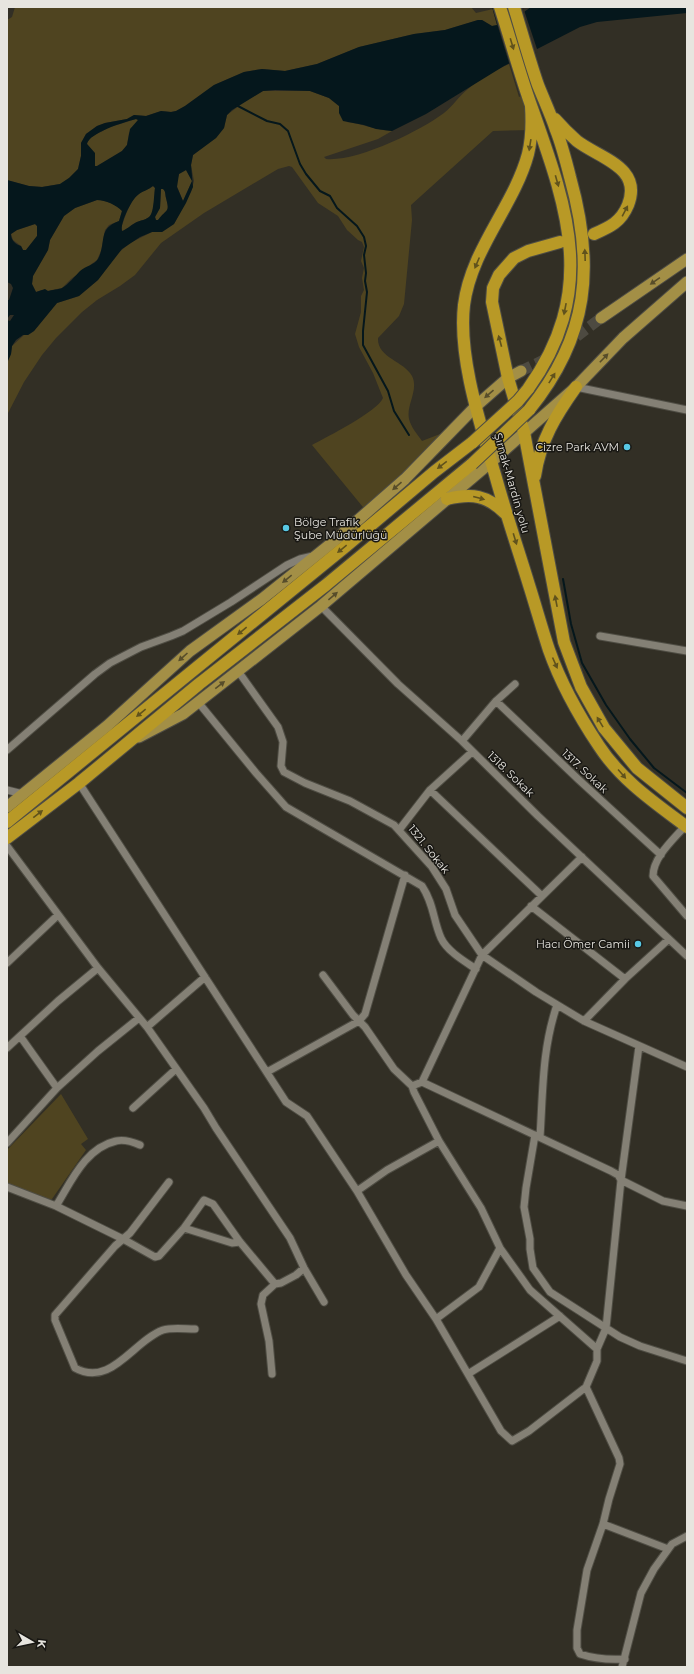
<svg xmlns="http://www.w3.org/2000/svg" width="694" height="1674" font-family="Montserrat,sans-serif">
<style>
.green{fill:#4f4420}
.water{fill:#05171c;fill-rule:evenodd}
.pier{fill:#322f25}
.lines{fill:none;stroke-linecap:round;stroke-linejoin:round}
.stream{stroke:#05171c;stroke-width:2}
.primary-tunnel{stroke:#4d4a41;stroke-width:11;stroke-dasharray:11 5.5;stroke-linecap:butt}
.street-casing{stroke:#4f4d44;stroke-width:9}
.primary-casing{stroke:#4f4d44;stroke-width:13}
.highway-casing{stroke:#4f4d44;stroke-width:14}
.street{stroke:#848075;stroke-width:7}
.primary{stroke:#a38f46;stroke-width:11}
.highway{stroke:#b89926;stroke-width:12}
.highway-bridge-casing{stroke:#4f4d44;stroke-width:14;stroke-linecap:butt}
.highway-bridge{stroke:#b89926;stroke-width:12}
.oneway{fill:#60521c}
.oneway2{fill:#574d2a}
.poi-dot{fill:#58c8e4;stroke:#181713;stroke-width:1.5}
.labels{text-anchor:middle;stroke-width:3;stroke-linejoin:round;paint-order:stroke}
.poi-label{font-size:11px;fill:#e7e5df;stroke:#181713;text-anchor:end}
.street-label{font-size:11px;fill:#e7e5df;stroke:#181713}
</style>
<rect width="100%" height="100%" fill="#322f25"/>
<path class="green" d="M 15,7 L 471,7 L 476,13 L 493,9 L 498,25 L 492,26 L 482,20 L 478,20 L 445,30 L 414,34 L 359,47 L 317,64 L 285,71 L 262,69 L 244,72 L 214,85 L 185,106 L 176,111 L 171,112 L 161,111 L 146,116 L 134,115 L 127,119 L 105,123 L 97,126 L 86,134 L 81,143 L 81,156 L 78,169 L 69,178 L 60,184 L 42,187 L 29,186 L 7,180 L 7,20 L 12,17 Z
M 509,64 L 519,97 L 527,94 L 531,130 L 493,131 L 411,205 L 412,220 L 404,304 L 399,316 L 378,338 C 377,358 404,361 412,376 C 419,390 406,405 409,419 C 411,427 417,434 422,441 L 453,429 L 367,512 L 312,445 C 327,437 378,411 383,398 L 373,373 L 359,347 L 355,334 L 361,312 L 361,296 L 364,290 L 362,278 L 364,268 L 361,261 L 364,247 L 362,242 L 358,240 L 347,230 L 338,216 L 318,203 L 292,167 L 289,166 L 278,169 L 204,213 L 161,243 L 135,275 L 120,286 L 97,300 L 82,312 L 56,338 L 42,355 L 24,382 L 7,415 L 7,363 L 11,354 L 12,346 L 24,335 L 28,335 L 34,331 L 57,303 L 79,296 L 98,280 L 117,254 L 130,243 L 152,232 L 162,232 L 174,224 L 191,192 L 194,181 L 191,165 L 193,155 L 216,138 L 224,128 L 227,115 L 244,102 L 263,91 L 310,91 L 329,98 L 339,106 L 347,122 C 363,124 376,130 392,131 L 378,139 L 324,157 L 326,159 C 357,162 420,131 444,113 C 453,106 459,96 468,89 C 479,79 495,70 509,64 Z
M 136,119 L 138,120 L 129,133 L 127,145 L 122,151 L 97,166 L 94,166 C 94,154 96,154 87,144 C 89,134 101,134 107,128 Z
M 186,170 L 192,181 L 183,201 L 176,184 L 179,174 Z
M 153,186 L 155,188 C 155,193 154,213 150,216 C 147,220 140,220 135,223 C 130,225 127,230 122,231 L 121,228 C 125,218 129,201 139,194 C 143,190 149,190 153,186 Z
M 161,188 L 163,189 C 166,192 165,194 166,198 C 170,213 167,208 158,220 L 156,220 L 155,217 L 160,208 Z
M 97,200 C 105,200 117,204 122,211 L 119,221 L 109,225 L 105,230 L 101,251 L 97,260 L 71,279 L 62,288 L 47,291 L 42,290 L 36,292 L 32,284 L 33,276 L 48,250 L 50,240 L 64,216 L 75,208 Z
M 35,224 L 37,226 L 37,236 L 26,250 L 23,250 L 21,246 L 13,240 L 11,234 L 17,230 Z
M 61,1094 L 88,1139 L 81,1144 L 86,1150 L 52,1199 L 46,1199 L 7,1185 L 7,1150 Z"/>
<path class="water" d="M 492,7 L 523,7 L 524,12 L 531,7 L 687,7 L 687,13 L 597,22 L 580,27 L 504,66 L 426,114 L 392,131 L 376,129 L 364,125 L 343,121 L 339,113 L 339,106 L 329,98 L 310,91 L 275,90 L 263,91 L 232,110 L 227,115 L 224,128 L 216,138 L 193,155 L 191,165 L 193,187 L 186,203 L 174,224 L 162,232 L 152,232 L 140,237 L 122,249 L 98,280 L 79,296 L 57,303 L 34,331 L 28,335 L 23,335 L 16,340 L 12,346 L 11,354 L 7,363 L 7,320 L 10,321 L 14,315 L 10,315 L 7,319 L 7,300 L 9,300 L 13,288 L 11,284 L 7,282 L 7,180 L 29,186 L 42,187 L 60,184 L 69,178 L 78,169 L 81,156 L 81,143 L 86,134 L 97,126 L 105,123 L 127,119 L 134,115 L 146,116 L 161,111 L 171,112 L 176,111 L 185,106 L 214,85 L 244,72 L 262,69 L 285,71 L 317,64 L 359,47 L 414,34 L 445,30 L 478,20 L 482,20 L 492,26 L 497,25 ZM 136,119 L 138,120 L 130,129 L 127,145 L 122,151 L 97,166 L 95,166 L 95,153 L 87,144 C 89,133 124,122 136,119 ZM 186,170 L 192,181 L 183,201 L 177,187 L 179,174 ZM 153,186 L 155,188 C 154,193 154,212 150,216 C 147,220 140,220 135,223 C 131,225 126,230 122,231 C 120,223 132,198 139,194 C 143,191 148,190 153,186 ZM 161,189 L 163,189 C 166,192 165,194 166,198 C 170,213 167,208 158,220 L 156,220 L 155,217 L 160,208 ZM 97,200 C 106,200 116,205 122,211 L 119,221 C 97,229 107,242 98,259 C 94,265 86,266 80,271 C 76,275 68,285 62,288 C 60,289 51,290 48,291 L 45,289 L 36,292 L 32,284 L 33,276 L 48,250 L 50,240 L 64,216 L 75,208 ZM 35,224 L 37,226 L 37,236 L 26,250 L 23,250 L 21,246 C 15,244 11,240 11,234 L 17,230 Z"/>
<path class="pier" d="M 492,7 L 523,7 L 538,52 L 510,66 Z"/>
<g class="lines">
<path class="stream" d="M 236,105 L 267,121 L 280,124 L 288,131 L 300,164 L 306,174 L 320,191 L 330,196 L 337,208 L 357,226 L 364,237 L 366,246 L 364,255 L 366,273 L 365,281 L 367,292 L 363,331 L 363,345 L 388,391 L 394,411 L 409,435
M 563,579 L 571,624 L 582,663 L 606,705 L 630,739 L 654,768 L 687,793"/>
<path class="primary-tunnel" d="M 521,371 L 548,358 L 601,318"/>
<defs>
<path id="street" d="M 576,387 L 687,410
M 321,606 L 398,684 L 462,741 L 538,816 L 687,956
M 600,636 L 687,651
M 238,671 L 278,727 L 283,742 L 281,766 L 284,772 L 305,783 L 350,801 L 394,825 L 432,867 L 446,889 L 455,915 L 482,955 L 536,992 L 584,1021 L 687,1067
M 496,701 L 579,780 L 661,855
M 198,702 L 256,773 L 286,807 L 422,886 C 434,904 433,920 441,938 C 447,951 464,961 476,969
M 462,741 L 496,701 L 515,684
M 7,750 L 95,674 L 110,663 L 141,647 L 171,636 L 183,631 L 231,602 L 287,565 L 300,559 L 313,556
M 79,783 L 286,1102 L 307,1116 L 357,1191 L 406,1275 L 436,1319 L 501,1431 L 512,1441 L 529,1431 L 586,1387 L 597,1361 L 597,1349 L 606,1328 L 621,1180 L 639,1046
M 7,790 L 23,794
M 430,790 L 542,896
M 685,826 C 674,839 653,857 653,876 L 687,916
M 399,830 L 430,790 L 472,752
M 7,846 L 98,968 L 147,1027 L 204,1108 L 216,1128 L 290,1238 L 304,1268 L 324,1302
M 531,906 L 625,979
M 7,963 L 58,915
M 323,975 L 353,1015 L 365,1027 L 394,1069 L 412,1086 L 414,1092 L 439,1141 L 481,1208 L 500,1248 L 530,1290 L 597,1349
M 584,1021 L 625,979 L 669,939
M 147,1027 L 205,977
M 20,1036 L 57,1088
M 7,1048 L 58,1001 L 98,968
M 267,1072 L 359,1021 L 365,1014 L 405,875
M 422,1082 L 611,1171 L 618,1175 L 621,1180 L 663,1201 L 687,1206
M 412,1086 L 422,1082 L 482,955 L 582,857
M 133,1108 L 176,1069
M 535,1135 L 526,1188 L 524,1207 L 530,1239 L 530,1249 L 533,1268 L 550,1292 L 620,1337 L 640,1346 L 687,1361
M 540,1137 C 543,1091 542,1049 557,1005
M 7,1143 L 57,1088 L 98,1051 L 139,1018
M 169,1182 L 130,1233 L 115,1246 L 55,1315 L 55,1320 L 75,1368 C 111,1388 133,1341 163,1330 C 172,1327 185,1329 195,1329
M 7,1187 L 56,1206 L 123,1239 L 155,1257 L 159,1256 L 184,1228 L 204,1200 L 213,1204 L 240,1242 L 275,1284
M 357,1191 L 387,1170 L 439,1141
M 56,1206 C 71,1182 85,1148 116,1141 C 124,1139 133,1142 140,1145
M 184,1228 L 232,1243 L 240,1242
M 436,1319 L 479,1287 L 500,1248
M 272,1374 L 269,1341 L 261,1304 L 263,1295 L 275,1284 L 281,1283 L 296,1275 L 304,1268
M 468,1374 L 560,1316
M 586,1387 L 619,1458 L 620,1464 L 609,1499 L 603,1524 L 587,1570 L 577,1630 L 577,1648 L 580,1654 C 595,1659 609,1660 625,1659
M 603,1524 L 668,1549
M 622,1667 L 641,1593 L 654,1569 L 672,1544 L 687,1536"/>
<path id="primary" d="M 601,318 L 687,259
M 139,737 L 183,714 L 321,606 L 491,462 L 576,387 L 623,338 L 687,282
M 7,807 L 107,726 L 190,651 L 262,599 L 333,542 L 405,479 L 476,406 L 508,378 L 521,371"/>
<path id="highway" d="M 500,7 C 511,41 520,75 532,108 C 568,210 598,291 528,389
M 514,7 C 522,33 529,59 538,85 C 544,100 551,115 556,130 C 562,145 566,161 570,177 C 595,266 589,336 529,410
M 531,106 C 532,122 532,138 528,154 C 514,206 471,249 464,305 C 458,358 481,426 496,478 C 506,514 518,549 529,585 C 536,607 542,629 549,650 C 561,684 579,716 599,746 C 621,780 655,803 687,827
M 555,119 C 562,127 569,134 577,141 C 599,158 643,167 628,205 C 621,222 610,227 594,234
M 560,242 L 528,251 L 514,258 L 499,275 L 493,288 L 492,302 L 508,378 L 524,432 L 564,642 L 581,687 L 604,728 L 637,768 L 687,808
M 535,476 C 540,441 556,415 576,387
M 447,499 C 472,493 487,495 506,514
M 7,822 L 346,546 L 434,472 L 473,442
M 7,838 L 79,783 L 199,684 L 326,585 L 472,464"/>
</defs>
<use href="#street" class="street-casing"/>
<use href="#primary" class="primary-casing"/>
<use href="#highway" class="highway-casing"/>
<use href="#street" class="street"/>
<use href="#primary" class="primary"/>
<use href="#highway" class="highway"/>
<defs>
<path id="highway-bridge" d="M 473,442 L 518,401 L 528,389
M 472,464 L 529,410"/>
</defs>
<use href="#highway-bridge" class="highway-bridge-casing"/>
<use href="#highway-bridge" class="highway-bridge"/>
</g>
<defs><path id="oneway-solid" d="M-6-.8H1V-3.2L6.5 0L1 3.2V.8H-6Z"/></defs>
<g class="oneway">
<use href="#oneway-solid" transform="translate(512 44) rotate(73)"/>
<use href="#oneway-solid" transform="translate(530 145) rotate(99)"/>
<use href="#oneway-solid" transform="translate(557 181) rotate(74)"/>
<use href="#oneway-solid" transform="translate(625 211) rotate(-62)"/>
<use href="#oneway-solid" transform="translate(585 255) rotate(-92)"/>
<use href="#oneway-solid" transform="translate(477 263) rotate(113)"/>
<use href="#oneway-solid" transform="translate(565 309) rotate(101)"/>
<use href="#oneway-solid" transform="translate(500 341) rotate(-105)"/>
<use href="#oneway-solid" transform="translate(552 378) rotate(-58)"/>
<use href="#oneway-solid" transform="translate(442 465) rotate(143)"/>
<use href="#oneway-solid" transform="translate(479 498) rotate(15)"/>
<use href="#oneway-solid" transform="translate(515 539) rotate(73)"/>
<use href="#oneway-solid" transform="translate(342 549) rotate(141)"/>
<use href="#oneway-solid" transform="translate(556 601) rotate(-101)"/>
<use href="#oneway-solid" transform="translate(242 631) rotate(141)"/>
<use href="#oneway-solid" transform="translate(555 663) rotate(66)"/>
<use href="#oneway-solid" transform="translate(141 713) rotate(141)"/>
<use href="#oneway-solid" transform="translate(600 722) rotate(-121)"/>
<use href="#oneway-solid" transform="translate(622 774) rotate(49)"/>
<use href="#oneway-solid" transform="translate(38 814) rotate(-38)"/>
</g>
<g class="oneway2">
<use href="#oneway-solid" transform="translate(655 281) rotate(145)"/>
<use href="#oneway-solid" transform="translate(604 358) rotate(-46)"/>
<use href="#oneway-solid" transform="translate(489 394) rotate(139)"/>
<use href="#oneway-solid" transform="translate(397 486) rotate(139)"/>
<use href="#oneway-solid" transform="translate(287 579) rotate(141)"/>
<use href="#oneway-solid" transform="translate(333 596) rotate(-40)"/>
<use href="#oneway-solid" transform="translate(183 657) rotate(138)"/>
<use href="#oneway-solid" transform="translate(220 685) rotate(-38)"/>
</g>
<g class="poi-dot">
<circle cx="627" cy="447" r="4"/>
<circle cx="286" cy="528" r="4"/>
<circle cx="638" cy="944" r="4"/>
</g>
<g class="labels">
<g class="poi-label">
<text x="619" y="451">Cizre Park AVM</text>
<text x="294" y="526" text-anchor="start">Bölge Trafik<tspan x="294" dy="13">Şube Müdürlüğü</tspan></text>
<text x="630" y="948">Hacı Ömer Camii</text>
</g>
<g class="street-label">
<text transform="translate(512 483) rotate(74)" y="4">Şırnak-Mardin yolu</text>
<text transform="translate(585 771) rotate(43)" y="4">1317. Sokak</text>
<text transform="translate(511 774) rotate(44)" y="4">1318. Sokak</text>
<text transform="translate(429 849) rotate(51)" y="4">1321. Sokak</text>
</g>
</g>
<rect width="694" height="1674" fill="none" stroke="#e7e5df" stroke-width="16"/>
<g transform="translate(32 1642) rotate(99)" stroke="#181713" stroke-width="3" paint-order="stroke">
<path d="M0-3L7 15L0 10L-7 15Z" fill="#e7e5df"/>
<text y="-6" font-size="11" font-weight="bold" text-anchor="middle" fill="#e7e5df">K</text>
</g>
</svg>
